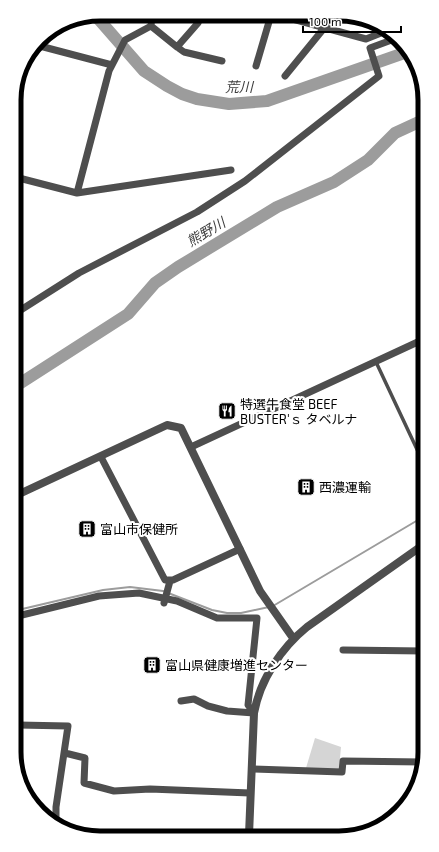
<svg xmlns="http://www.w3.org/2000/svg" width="439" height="852" font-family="'Exo 2','Noto Sans JP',sans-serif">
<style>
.green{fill:#d5d5d5}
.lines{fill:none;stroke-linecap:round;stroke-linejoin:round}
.stream{stroke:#9c9c9c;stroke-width:2}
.river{stroke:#9c9c9c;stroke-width:12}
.service{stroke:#4e4e4e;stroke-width:3.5}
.minor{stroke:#4e4e4e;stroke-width:7}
.tertiary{stroke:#4e4e4e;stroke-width:8}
.labels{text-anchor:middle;stroke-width:4;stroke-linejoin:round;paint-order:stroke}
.poi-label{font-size:13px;fill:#000;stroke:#fff;text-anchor:start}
.water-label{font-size:14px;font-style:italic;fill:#3d3d3d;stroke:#fff}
.rim{fill:none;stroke:#000;stroke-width:5}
</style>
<rect width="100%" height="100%" fill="#fff"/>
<path class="green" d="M 315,738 L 341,747 L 339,769 L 306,768 Z"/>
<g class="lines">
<path class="stream" d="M 273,606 L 423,517
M 18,610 L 103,590 L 130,587 L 163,591 L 212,610 L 227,613 L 241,613 L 269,607"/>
<path class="river" d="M 95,15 L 144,71 L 167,86 L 182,94 L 197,99 L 229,104 L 267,101 L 407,52
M 16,386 L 128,314 L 155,283 L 178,267 L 277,207 L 334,182 L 368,160 L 395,133 L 421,121"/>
<path class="service" d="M 376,362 L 422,460"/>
<path class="minor" d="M 278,15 L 366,39 L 386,31
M 151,26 L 177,47 L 198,23 L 201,15
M 151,26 L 152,14
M 36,45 L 112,65
M 177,47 L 184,52 L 222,61
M 256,66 L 271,15
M 285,76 L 325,27 L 328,15
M 15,177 L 77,193 L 231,170
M 77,193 L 109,71 L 125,40 L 151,26
M 16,313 L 79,273 L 197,212 L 245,181 L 379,76 L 370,48 L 397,38
M 191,447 L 422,340
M 101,457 L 165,580 L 173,580 L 240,549
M 422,460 L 423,460
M 164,603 L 170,581
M 18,616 L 99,596 L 139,593 L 177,601 L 217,618 L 257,618 L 248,705 L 254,713
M 343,650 L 424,651
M 181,701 L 194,699 L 208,706 L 227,711 L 254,713
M 18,725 L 68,726 L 56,807 L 56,823
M 65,753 L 85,758 L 84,783 L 114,791 L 150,789 L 250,793
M 252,769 L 342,772 L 343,761 L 423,762"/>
<path class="tertiary" d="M 17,495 L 167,425 L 181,428 L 260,591 L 293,638
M 249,835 L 254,713 C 260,680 281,648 307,627 L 423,545"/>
</g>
<defs>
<symbol id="restaurant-square" viewBox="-11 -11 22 22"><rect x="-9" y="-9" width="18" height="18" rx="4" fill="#000" stroke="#fff"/><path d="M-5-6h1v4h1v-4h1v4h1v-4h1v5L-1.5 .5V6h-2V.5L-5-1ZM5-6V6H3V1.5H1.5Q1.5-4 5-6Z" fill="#fff"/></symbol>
<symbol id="building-square" viewBox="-11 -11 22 22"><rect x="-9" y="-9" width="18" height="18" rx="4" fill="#000" stroke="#fff"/><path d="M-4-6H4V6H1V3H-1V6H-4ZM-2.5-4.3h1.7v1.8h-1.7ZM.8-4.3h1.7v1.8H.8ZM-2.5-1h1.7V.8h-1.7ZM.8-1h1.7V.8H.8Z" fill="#fff"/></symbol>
</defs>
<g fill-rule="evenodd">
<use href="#restaurant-square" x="217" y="401" width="20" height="20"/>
<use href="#building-square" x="296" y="477" width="20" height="20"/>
<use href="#building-square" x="77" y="519" width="20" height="20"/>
<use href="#building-square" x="142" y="655" width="20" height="20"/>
</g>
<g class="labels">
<g class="poi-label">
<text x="240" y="409">特選牛食堂 BEEF<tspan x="240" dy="15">BUSTER'ｓ タベルナ</tspan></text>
<text x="319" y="492">西濃運輸</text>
<text x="100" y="534">富山市保健所</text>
<text x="165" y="670">富山県健康増進センター</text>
</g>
<g class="water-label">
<text x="239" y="92">荒川</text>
<text transform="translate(206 232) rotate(-31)" y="5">熊野川</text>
</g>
</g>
<path d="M0 0H439V852H0ZM100 21H339A79 79 0 0 1 418 100V752A79 79 0 0 1 339 831H100A79 79 0 0 1 21 752V100A79 79 0 0 1 100 21Z" fill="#fff" fill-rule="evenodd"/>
<path class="rim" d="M100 21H339A79 79 0 0 1 418 100V752A79 79 0 0 1 339 831H100A79 79 0 0 1 21 752V100A79 79 0 0 1 100 21Z"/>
<path d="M303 26v6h98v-6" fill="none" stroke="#000000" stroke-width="2"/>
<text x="309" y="26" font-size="12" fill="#000000" stroke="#ffffff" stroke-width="3" paint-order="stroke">100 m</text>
</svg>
